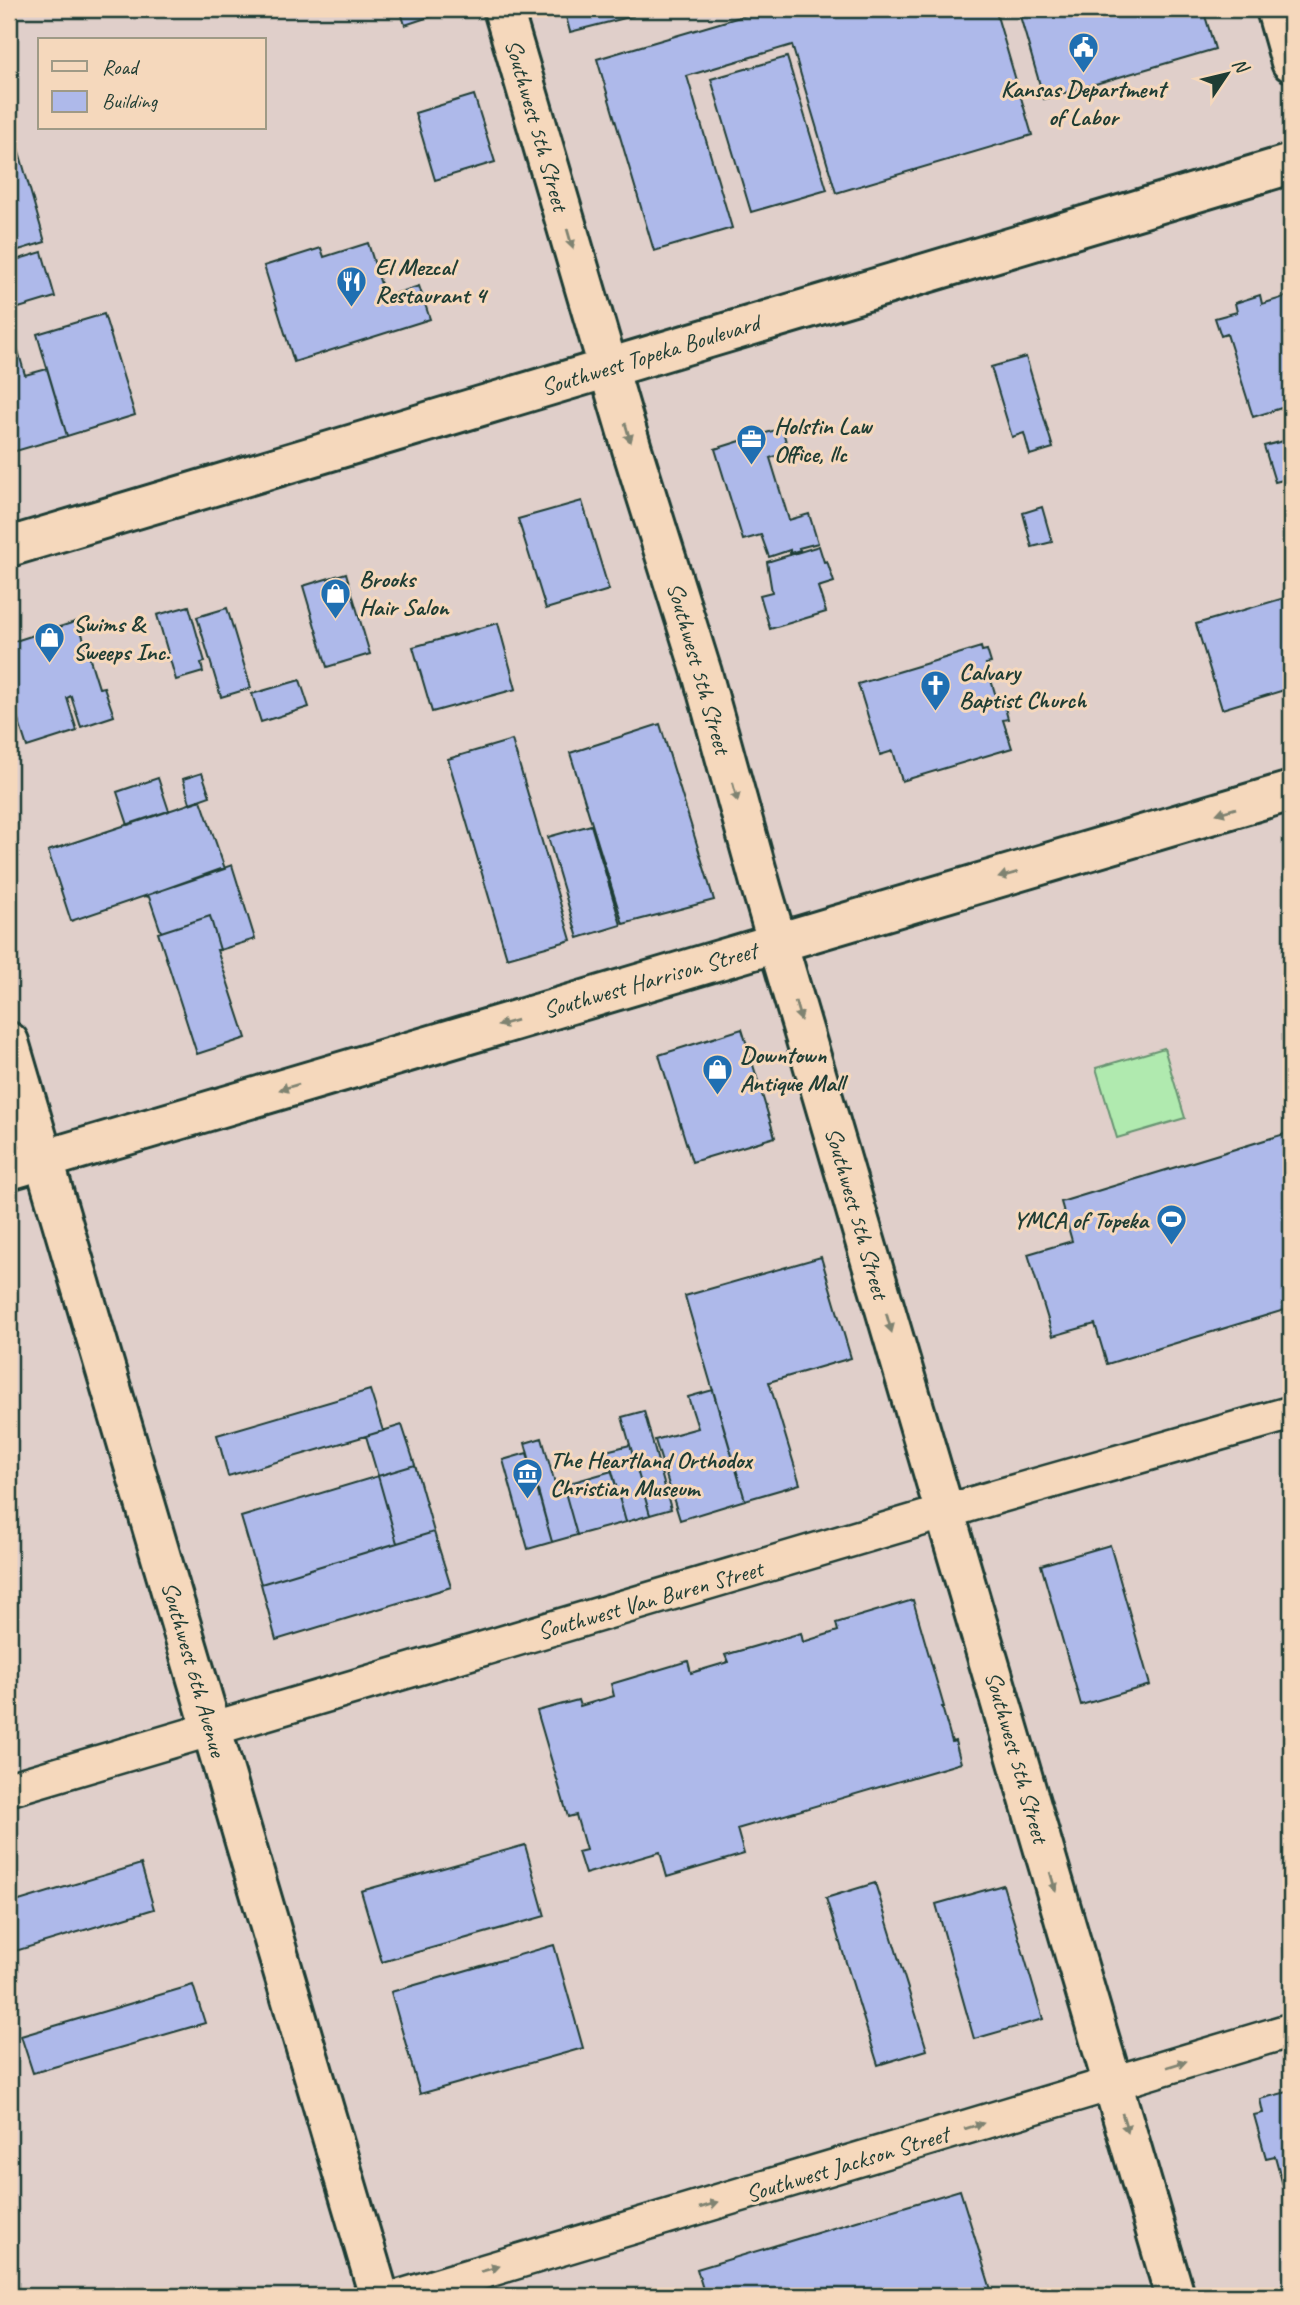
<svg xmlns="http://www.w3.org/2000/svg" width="1300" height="2305" font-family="Caveat,sans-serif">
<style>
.green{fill:#b0eaaf;stroke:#689472;stroke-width:2}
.building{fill:#aeb9ea;stroke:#1f3d34;stroke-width:2}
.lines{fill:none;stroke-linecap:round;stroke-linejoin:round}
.street-casing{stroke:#1f3d34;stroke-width:38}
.secondary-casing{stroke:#1f3d34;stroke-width:44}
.primary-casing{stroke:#1f3d34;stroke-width:44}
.street{stroke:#f5d8bc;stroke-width:33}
.secondary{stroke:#f5d8bc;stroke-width:38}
.primary{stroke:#f5d8bc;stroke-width:38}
.oneway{fill:#7f8371}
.labels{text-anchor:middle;stroke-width:6;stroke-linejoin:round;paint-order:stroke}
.poi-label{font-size:24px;font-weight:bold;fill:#1f3d34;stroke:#f5d8bc;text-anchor:start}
.street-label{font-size:24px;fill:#1f3d34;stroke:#f5d8bc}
</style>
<rect width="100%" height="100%" fill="#e0cfca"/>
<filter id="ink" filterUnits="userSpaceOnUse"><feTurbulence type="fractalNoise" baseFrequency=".0143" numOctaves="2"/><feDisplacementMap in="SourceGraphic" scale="14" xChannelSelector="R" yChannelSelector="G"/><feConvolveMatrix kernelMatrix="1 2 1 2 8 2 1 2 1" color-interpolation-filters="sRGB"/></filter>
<g filter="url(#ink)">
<path class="green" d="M 1164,1048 L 1185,1118 L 1117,1138 L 1096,1068 Z"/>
<path class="building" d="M 400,9 L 430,9 L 432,16 L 405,25 Z
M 564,9 L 631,9 L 633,16 L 570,32 Z
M 767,9 L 995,9 L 1032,135 L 836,193 L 792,45 L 687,76 L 732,228 L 654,251 L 597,59 Z
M 1018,9 L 1203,9 L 1215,49 L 1044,99 Z
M 787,57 L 827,190 L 751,212 L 711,79 Z
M 474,95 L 495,162 L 435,180 L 415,113 Z
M 14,134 L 45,242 L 9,253 L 9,135 Z
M 368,243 L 385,297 L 419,286 L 430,319 L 294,362 L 264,266 L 321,248 L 324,257 Z
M 42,252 L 55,297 L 9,311 L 9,262 Z
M 1260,295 L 1262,304 L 1291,295 L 1291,405 L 1253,417 L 1227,334 L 1221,336 L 1215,318 L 1237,312 L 1235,303 Z
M 104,314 L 135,415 L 67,436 L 37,334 Z
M 15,340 L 25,375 L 47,369 L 67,436 L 9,453 L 9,342 Z
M 1026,357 L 1053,448 L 1030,455 L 1024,433 L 1012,437 L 991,367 Z
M 782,428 L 789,452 L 770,458 L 789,520 L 809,514 L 818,543 L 799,548 L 800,550 L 790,553 L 790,550 L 769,557 L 761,535 L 743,540 L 715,449 Z
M 1291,439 L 1291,478 L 1275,482 L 1264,446 Z
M 582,501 L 609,590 L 546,609 L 518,519 Z
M 1042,507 L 1052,542 L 1032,547 L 1023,513 Z
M 819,546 L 824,562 L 827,561 L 834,582 L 818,587 L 826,612 L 770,629 L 760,595 L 772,592 L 767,562 Z
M 346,573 L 370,654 L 327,667 L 303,586 Z
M 1291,596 L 1291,688 L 1222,709 L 1196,624 Z
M 189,606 L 205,662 L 201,663 L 203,672 L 176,680 L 157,615 Z
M 227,608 L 251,688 L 221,697 L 197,617 Z
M 78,621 L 99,688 L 104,687 L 114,716 L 81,727 L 71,696 L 67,698 L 77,731 L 27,747 L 16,713 L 9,715 L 9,643 Z
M 498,623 L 516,689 L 432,712 L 413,647 Z
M 981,647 L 982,651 L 987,650 L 991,663 L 986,664 L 999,706 L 1004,704 L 1008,719 L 1003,720 L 1012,748 L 902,781 L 893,751 L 880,755 L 858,684 Z
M 300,680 L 309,707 L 261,722 L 252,694 Z
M 660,724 L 714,900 L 623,924 L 570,753 Z
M 512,740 L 571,940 L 507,958 L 448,759 Z
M 202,773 L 210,796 L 190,803 L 183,779 Z
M 158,778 L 169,811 L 128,825 L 117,792 Z
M 201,800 L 225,869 L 71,921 L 48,851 Z
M 591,825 L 621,925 L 578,938 L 548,837 Z
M 232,865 L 255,939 L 220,950 L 210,916 L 161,932 L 149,897 L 145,896 Z
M 210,916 L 220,950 L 217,950 L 246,1038 L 197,1054 L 158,933 Z
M 742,1029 L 775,1137 L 692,1162 L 659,1055 Z
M 1291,1132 L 1291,1308 L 1107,1364 L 1095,1324 L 1053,1336 L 1028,1254 L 1072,1241 L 1061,1202 Z
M 821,1257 L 851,1358 L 769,1382 L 800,1484 L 745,1500 L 685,1296 Z
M 370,1390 L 383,1431 L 228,1476 L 217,1435 Z
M 713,1390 L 745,1500 L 680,1520 L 655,1440 L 698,1428 L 688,1397 Z
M 644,1411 L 671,1509 L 650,1515 L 622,1417 Z
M 402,1425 L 415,1465 L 378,1476 L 366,1436 Z
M 542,1438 L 556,1487 L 563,1485 L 577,1535 L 552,1542 L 525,1443 Z
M 630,1445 L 650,1515 L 626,1522 L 606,1451 Z
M 527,1453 L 552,1542 L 528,1549 L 503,1460 Z
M 415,1465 L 434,1532 L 397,1543 L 378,1476 Z
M 612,1471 L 626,1522 L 577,1535 L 563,1485 Z
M 378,1476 L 397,1543 L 261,1584 L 241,1517 Z
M 434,1532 L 451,1587 L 276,1640 L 261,1584 Z
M 1110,1545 L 1150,1685 L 1081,1705 L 1041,1565 Z
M 913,1600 L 944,1707 L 942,1707 L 952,1742 L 955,1741 L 961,1763 L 737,1829 L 744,1854 L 667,1877 L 660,1852 L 585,1874 L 578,1852 L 586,1850 L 576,1815 L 568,1817 L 537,1711 L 578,1700 L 580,1706 L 614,1696 L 611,1684 L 688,1661 L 691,1673 L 728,1662 L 725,1655 L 801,1633 L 803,1642 L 838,1631 L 836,1623 Z
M 525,1845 L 545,1916 L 382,1962 L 361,1891 Z
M 141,1864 L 154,1909 L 9,1953 L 9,1904 Z
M 875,1883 L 927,2050 L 878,2065 L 826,1898 Z
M 1003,1885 L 1043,2019 L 974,2039 L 936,1904 Z
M 554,1945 L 583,2048 L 420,2094 L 391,1992 Z
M 193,1985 L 205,2023 L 33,2073 L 21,2036 Z
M 1291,2091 L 1291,2215 L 1275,2156 L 1266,2158 L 1254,2115 L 1263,2113 L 1260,2099 Z
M 960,2190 L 993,2296 L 705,2296 L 697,2269 Z"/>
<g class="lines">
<defs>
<path id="street" d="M 9,1789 L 999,1496 L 1291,1413
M 402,2296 L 1291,2030"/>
<path id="secondary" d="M 503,9 L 632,449 L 702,673 L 762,890 L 1175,2296
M 1276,9 L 1291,62
M 9,1170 L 1291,791"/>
<path id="primary" d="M 9,547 L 1291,164
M 9,1042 L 379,2296"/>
</defs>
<use href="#street" class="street-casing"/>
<use href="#secondary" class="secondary-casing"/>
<use href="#primary" class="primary-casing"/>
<use href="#street" class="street"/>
<use href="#secondary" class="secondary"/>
<use href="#primary" class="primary"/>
</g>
<defs><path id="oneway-solid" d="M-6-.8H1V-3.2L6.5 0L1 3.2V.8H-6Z" transform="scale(1.75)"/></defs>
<g class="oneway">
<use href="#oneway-solid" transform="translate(570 239) rotate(74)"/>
<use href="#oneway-solid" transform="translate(628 433) rotate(74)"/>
<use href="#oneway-solid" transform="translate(735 792) rotate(75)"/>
<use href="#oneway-solid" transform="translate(1226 811) rotate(164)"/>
<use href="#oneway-solid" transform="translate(1008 875) rotate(164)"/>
<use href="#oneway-solid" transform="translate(798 1011) rotate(74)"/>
<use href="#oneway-solid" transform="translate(507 1023) rotate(164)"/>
<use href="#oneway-solid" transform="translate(289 1087) rotate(164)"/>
<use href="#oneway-solid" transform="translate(889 1323) rotate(74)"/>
<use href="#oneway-solid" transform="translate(1053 1882) rotate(74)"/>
<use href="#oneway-solid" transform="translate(1177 2064) rotate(-17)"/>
<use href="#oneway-solid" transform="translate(1125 2123) rotate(73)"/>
<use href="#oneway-solid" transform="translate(974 2126) rotate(-17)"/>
<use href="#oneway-solid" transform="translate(709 2205) rotate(-17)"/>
<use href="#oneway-solid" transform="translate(490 2269) rotate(-16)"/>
</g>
</g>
<defs>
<symbol id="civic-pin" viewBox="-11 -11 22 30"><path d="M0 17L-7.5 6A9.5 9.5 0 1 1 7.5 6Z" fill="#1f6fb2" stroke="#f5d8bc"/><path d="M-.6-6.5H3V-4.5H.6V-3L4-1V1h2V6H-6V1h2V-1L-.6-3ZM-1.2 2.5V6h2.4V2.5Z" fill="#fff"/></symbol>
<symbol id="restaurant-pin" viewBox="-11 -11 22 30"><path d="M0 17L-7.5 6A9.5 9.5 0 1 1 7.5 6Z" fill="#1f6fb2" stroke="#f5d8bc"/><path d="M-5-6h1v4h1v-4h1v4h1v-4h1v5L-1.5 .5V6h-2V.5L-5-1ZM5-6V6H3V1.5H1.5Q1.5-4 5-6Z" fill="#fff"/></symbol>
<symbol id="office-pin" viewBox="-11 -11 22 30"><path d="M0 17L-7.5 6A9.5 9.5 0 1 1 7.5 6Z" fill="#1f6fb2" stroke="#f5d8bc"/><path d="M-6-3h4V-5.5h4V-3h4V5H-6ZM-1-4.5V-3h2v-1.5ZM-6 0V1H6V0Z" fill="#fff"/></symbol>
<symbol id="shop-pin" viewBox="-11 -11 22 30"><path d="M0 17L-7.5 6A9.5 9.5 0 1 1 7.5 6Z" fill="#1f6fb2" stroke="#f5d8bc"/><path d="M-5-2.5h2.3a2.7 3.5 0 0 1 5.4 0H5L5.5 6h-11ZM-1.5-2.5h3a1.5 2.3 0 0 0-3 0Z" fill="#fff"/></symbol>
<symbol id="church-pin" viewBox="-11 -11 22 30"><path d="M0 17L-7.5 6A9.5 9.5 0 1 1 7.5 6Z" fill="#1f6fb2" stroke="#f5d8bc"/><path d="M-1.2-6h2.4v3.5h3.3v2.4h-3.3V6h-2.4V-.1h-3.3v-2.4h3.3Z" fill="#fff"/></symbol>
<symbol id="stadium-pin" viewBox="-11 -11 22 30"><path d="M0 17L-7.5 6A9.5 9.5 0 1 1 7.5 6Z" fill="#1f6fb2" stroke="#f5d8bc"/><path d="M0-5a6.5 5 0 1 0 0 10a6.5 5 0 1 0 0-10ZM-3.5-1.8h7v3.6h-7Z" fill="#fff"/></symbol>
<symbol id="museum-pin" viewBox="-11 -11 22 30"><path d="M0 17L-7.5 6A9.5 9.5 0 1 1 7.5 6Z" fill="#1f6fb2" stroke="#f5d8bc"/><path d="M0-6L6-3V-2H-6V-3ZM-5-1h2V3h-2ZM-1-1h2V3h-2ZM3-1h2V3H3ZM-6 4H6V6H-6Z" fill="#fff"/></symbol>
</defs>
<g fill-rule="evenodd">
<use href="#civic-pin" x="1066" y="30" width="35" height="47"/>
<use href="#restaurant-pin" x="334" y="264" width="35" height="47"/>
<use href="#office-pin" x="734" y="422" width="35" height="47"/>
<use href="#shop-pin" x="318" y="576" width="35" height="47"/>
<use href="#shop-pin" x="32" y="620" width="35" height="47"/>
<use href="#church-pin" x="918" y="668" width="35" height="47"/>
<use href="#shop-pin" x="700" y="1052" width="35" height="47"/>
<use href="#stadium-pin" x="1154" y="1202" width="35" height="47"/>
<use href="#museum-pin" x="510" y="1456" width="35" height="47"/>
</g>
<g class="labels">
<g class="poi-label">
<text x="1083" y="97" text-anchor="middle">Kansas Department<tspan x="1083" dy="28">of Labor</tspan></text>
<text x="375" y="275">El Mezcal<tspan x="375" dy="28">Restaurant 4</tspan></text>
<text x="774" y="434">Holstin Law<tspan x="774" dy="28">Office, llc</tspan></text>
<text x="359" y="587">Brooks<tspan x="359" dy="28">Hair Salon</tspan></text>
<text x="73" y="632">Swims &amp;<tspan x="73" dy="28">Sweeps Inc.</tspan></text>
<text x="959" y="680">Calvary<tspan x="959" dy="28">Baptist Church</tspan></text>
<text x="740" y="1063">Downtown<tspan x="740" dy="28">Antique Mall</tspan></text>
<text x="1148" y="1228" text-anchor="end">YMCA of Topeka</text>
<text x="550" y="1468">The Heartland Orthodox<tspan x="550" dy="28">Christian Museum</tspan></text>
</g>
<g class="street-label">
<text transform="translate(537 125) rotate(74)" y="8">Southwest 5th Street</text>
<text transform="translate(650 355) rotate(-17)" y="8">Southwest Topeka Boulevard</text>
<text transform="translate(699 668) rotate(74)" y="8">Southwest 5th Street</text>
<text transform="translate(650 980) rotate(-16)" y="8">Southwest Harrison Street</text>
<text transform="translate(857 1213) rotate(74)" y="8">Southwest 5th Street</text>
<text transform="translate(650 1600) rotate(-16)" y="8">Southwest Van Buren Street</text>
<text transform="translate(194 1669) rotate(74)" y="8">Southwest 6th Avenue</text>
<text transform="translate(1017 1757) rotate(74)" y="8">Southwest 5th Street</text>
<text transform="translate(847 2164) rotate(-17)" y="8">Southwest Jackson Street</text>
</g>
</g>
<rect width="1300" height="2305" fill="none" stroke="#f5d8bc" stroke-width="35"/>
<rect x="18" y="18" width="1265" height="2270" fill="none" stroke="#1f3d34" stroke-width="2.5" filter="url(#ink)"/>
<rect x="38" y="38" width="228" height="91" fill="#f5d8bc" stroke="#9f9a86" stroke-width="2"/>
<rect x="52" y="61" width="35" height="10" fill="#f5d8bc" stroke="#9f9a86" stroke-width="2"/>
<text x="102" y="74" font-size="21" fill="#1f3d34">Road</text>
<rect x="52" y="91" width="35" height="21" fill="#aeb9ea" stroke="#9f9a86" stroke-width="2"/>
<text x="102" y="108" font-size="21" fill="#1f3d34">Building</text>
<g transform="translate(1227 74) rotate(55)" stroke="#f5d8bc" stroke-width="5" paint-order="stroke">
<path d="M0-5L12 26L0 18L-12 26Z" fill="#1f3d34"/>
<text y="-10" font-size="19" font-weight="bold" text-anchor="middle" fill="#1f3d34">N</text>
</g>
</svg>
